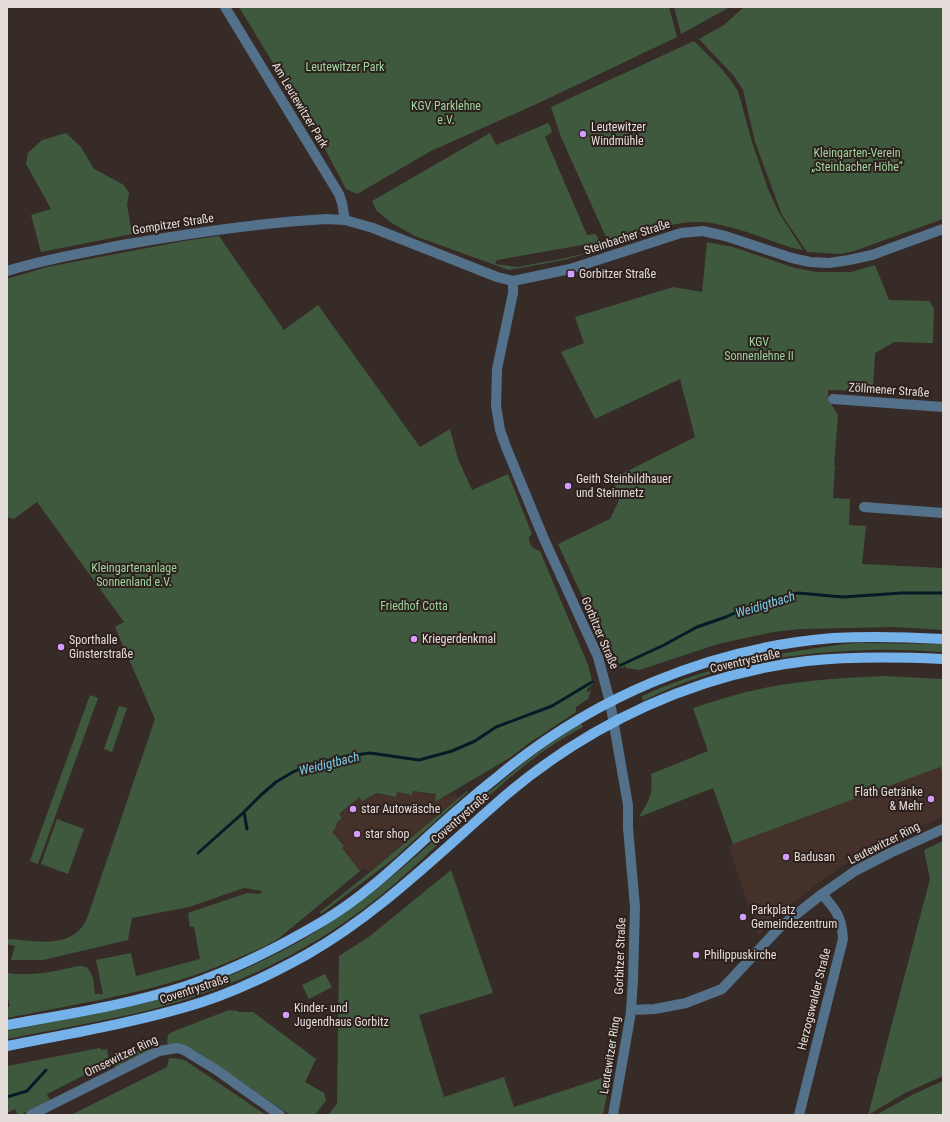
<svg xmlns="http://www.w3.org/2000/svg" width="950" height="1122" font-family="'Roboto Condensed',sans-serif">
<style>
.built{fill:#43312a}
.green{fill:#3f593f}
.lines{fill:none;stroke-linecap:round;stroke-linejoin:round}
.stream{stroke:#031d26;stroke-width:3}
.minor{stroke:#54718c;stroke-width:10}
.major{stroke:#76b2ea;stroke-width:10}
.poi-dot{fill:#d49cfc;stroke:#2d211d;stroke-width:1.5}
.labels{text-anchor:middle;stroke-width:4;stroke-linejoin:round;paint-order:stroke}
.park-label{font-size:12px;fill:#9fd39f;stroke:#2d211d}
.street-label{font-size:12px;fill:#e4dcd9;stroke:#2d211d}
.poi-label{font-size:12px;fill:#e4dcd9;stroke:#2d211d;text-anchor:start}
.water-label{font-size:13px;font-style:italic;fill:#79cdea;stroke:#2d211d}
</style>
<rect width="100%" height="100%" fill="#372b27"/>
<path class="built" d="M 940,767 L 943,773 L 943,817 L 857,856 L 816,885 L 788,907 L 759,935 L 728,846 Z
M 413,791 L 436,795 L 435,802 L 454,792 L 458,798 L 369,873 L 365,868 L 360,871 L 342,848 L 343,846 L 332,832 L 335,829 L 339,814 L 359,797 L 362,801 L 377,793 L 396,797 L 396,792 L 412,794 Z"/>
<path class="green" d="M 239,7 L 669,7 L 677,37 L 543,101 L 431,151 L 357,194 L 346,189 L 324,147 Z
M 674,7 L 730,7 L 681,34 Z
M 744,7 L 943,7 L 943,219 L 854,251 L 840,254 L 807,252 L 782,215 L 755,142 L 743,90 L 734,76 L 699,39 L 724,25 Z
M 694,41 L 719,66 L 732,82 L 738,91 L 752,142 L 768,189 L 779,213 L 803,250 L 792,248 C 766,239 725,222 698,222 C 667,222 638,235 610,246 L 561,137 L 551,107 Z
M 548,123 L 551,128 L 552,132 L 545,137 L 587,235 L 596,234 L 600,243 L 582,245 L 497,260 L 495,264 L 517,267 L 561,259 L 599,250 L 564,260 L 509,270 L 415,236 L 390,222 L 376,210 L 372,201 L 490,133 L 496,145 Z
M 66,133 L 81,147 L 94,169 L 124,185 L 129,193 L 127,205 L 132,234 L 41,252 L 31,215 L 51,209 L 26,164 L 28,153 L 42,140 Z
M 219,236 L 284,330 L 318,305 L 420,447 L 450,429 L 458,459 L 472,490 L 508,474 L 532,534 L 529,537 C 529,545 532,549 540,551 L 588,665 L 593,684 L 587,689 L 587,692 L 591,690 L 588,699 L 576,707 L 576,712 L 529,743 L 511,757 L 435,802 L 436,794 L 413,791 L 412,795 L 397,792 L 396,797 L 377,793 L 362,801 L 359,797 L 357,799 L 339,814 L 342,818 L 337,822 L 335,829 L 332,832 L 344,846 L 342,848 L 360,871 L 278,939 C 266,946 253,952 240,957 C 166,991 86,1002 7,1018 L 7,1007 L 10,1006 L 7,994 L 7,973 C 28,976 48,973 69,968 C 75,967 81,964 87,968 C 94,973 94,987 95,994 L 103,994 L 96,960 L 131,953 L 136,976 L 200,959 L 194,927 L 190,927 L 188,913 L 247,893 L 260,894 L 262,891 L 244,888 L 189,907 L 132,918 L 128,940 L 43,960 L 11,960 L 15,946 L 7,944 L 7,939 C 31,940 65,949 82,927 C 87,921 91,906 94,898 L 155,719 L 115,627 L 124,622 L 37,502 L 14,519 L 7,517 L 7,279 L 47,267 L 184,241 Z
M 707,242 L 733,247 L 795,268 L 817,272 L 851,272 L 875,265 L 889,300 L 929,301 L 934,308 L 933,343 L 894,342 L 875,353 L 873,391 L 828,390 L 828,399 L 838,415 L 834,466 L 835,466 L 833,498 L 850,499 L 849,525 L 866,526 L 862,564 L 943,568 L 943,630 L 895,627 L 801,629 L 773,632 L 718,644 L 639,670 L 626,668 L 625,666 L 622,668 L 609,644 L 605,646 L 558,544 L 610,519 L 620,498 L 612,479 L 695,437 L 680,379 L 595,419 L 561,352 L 584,343 L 575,317 L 673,287 L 702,292 Z
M 858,643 L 943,644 L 943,652 C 919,651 894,649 870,650 C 793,652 712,665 643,701 L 642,696 C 687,675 737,662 785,653 C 810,649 833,645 858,643 Z
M 884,676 L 943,679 L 943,773 L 940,767 L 733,844 L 713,788 L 639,817 C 650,799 653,795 651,774 L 708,751 L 693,708 C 716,700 740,693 764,688 C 803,680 844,678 884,676 Z
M 90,695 L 98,698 L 38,864 L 30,861 Z
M 119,706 L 127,708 L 112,752 L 104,749 Z
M 581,723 L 583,727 C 506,767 451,838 385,892 C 324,942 253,979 178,1002 C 122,1019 64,1027 7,1039 L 7,1031 C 60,1019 115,1013 167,997 C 231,979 292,950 347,911 C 429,853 495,776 581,723 Z
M 467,791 L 468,792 L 392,860 L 321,914 L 320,912 L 369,873 Z
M 57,819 L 84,829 L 68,874 L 41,864 Z
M 943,841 L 943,1076 L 905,1093 L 868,1115 L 930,879 L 924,850 Z
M 451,870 L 493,993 L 419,1015 L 444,1097 L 504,1077 L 514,1107 L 611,1075 L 603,1115 L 328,1115 L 337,1104 L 339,956 L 370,936 Z
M 325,974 L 332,987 L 309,999 L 302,985 Z
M 229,1010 L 238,1011 L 238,1012 L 253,1012 L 316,1059 L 305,1082 L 324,1093 L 326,1100 L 315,1115 L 290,1115 L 199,1053 L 185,1046 L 170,1045 L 167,1043 L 168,1035 L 172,1032 Z
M 100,1048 L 101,1050 L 107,1049 L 110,1066 L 103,1068 L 102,1066 L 47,1094 L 50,1101 L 20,1115 L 18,1115 L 15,1109 L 7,1113 L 7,1066 Z
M 151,1049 L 151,1051 L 115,1068 L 113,1056 Z
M 169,1058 L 180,1059 L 186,1061 L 266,1115 L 71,1115 L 167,1067 Z
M 943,1081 L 943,1115 L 876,1115 L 914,1094 Z"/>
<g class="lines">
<path class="stream" d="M 621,665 L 664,645 L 697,627 L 726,617 L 741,610 L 768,600 L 798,593 L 843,597 L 902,593 L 943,593
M 244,812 L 247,829
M 198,853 L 244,812 L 261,795 L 276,782 L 293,772 L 308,765 L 347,756 L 370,753 L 419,760 L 452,751 L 475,741 L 496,727 L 552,706 L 592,682
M 7,1097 L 27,1091 L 46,1070"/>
<path class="minor" d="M 225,7 L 339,194 L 342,203 L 345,220
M 7,271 C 45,259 83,253 122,245 C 190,233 258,223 326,219 L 345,220 L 373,228 L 497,277 L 513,281 L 570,269 L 681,233 L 703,231 L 725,236 L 792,258 L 810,262 L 829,263 L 849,260 L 872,255 L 943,229
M 513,281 L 513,293 L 497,369 L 496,406 L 500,430 L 506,447 L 544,539 L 598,657 L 610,702 L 628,805 L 628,828 L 635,907 L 633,979 L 631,1012 L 613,1115
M 833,399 L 943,407
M 864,507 L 943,513
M 631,1010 L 655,1009 L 686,1003 L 722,989 L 779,928 L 822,894 L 855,871 L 890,853 L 943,829
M 31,1115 L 159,1051 L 177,1048 L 184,1050 L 215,1069 L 280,1115
M 799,1115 L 843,939 C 842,917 836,910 822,894"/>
<path class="major" d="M 7,1025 C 67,1014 128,1005 186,986 C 234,970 279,947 323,921 C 367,895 405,857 444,822 C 461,807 478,792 496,778 C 591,698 709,648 833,638 C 870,636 907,637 943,639
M 7,1046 C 67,1034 127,1024 186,1007 C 227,996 268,976 306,955 C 380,913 441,851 506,795 C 591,723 696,674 807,661 C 852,656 898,657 943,659"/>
</g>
<g class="poi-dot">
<circle cx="583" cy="134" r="4"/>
<rect x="567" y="270" width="8" height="8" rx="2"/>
<circle cx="568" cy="486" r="4"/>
<circle cx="414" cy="639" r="4"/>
<circle cx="61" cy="647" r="4"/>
<circle cx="931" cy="799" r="4"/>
<circle cx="353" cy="809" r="4"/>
<circle cx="357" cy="834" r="4"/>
<circle cx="786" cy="857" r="4"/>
<circle cx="743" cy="917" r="4"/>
<circle cx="696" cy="955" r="4"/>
<circle cx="286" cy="1015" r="4"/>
</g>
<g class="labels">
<g class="park-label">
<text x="345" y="71">Leutewitzer Park</text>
<text x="446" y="110">KGV Parklehne<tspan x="446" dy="14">e.V.</tspan></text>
<text x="857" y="157">Kleingarten-Verein<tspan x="857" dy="14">„Steinbacher Höhe“</tspan></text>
<text x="759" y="346">KGV<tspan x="759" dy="14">Sonnenlehne II</tspan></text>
<text x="134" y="572">Kleingartenanlage<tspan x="134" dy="14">Sonnenland e.V.</tspan></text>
<text x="414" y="610">Friedhof Cotta</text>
</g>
<g class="street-label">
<text transform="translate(300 105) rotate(59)" y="4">Am Leutewitzer Park</text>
<text transform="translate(173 224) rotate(-9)" y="4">Gompitzer Straße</text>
<text transform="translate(627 237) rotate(-18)" y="4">Steinbacher Straße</text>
<text transform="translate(889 390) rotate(4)" y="4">Zöllmener Straße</text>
<text transform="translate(600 633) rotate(67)" y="4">Gorbitzer Straße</text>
<text transform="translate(745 661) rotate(-13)" y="4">Coventrystraße</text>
<text transform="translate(460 818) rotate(-41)" y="4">Coventrystraße</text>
<text transform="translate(884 843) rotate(-27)" y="4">Leutewitzer Ring</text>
<text transform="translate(620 956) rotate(-88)" y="4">Gorbitzer Straße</text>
<text transform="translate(194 989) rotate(-18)" y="4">Coventrystraße</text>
<text transform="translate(814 999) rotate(-76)" y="4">Herzogswalder Straße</text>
<text transform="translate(610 1055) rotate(-81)" y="4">Leutewitzer Ring</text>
<text transform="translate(121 1056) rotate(-26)" y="4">Omsewitzer Ring</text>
</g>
<g class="poi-label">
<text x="591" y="131">Leutewitzer<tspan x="591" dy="14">Windmühle</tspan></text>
<text x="579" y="278">Gorbitzer Straße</text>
<text x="576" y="483">Geith Steinbildhauer<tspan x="576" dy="14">und Steinmetz</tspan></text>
<text x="422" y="643">Kriegerdenkmal</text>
<text x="69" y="644">Sporthalle<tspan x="69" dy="14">Ginsterstraße</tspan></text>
<text x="923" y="796" text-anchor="end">Flath Getränke<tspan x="923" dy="14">&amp; Mehr</tspan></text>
<text x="361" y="813">star Autowäsche</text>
<text x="365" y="838">star shop</text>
<text x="794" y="861">Badusan</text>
<text x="751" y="914">Parkplatz<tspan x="751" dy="14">Gemeindezentrum</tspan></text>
<text x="704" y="959">Philippuskirche</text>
<text x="294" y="1012">Kinder- und<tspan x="294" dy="14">Jugendhaus Gorbitz</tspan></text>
</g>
<g class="water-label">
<text transform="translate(765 604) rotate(-17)" y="5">Weidigtbach</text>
<text transform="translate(329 763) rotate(-14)" y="5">Weidigtbach</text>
</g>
</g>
<rect width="950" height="1122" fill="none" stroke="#e4dcd9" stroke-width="16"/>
</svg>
